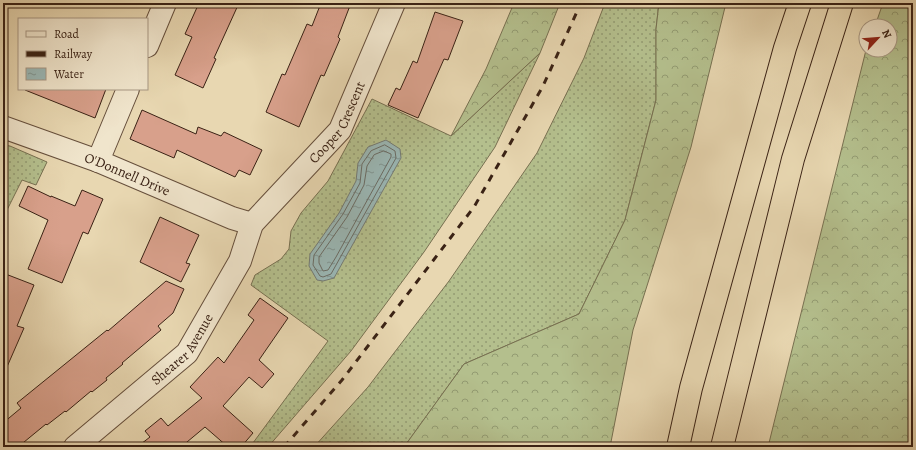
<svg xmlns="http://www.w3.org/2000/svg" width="916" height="450" font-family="Alegreya,serif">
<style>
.grass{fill:url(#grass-dots);stroke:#777051}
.forest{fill:url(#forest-crowns);stroke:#777051}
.water{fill:url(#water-ripples);stroke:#747b75}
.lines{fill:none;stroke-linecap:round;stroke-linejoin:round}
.shore{stroke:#6a6c65;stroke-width:1}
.building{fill:#d8a08b;stroke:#3a2215}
.minor-casing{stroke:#664f3c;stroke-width:24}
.motorway-casing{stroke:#3a2215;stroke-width:24}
.minor{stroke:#f0e5cc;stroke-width:22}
.motorway{stroke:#e8d7b1;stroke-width:22}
.rail{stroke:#3a2215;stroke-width:3;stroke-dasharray:7 7;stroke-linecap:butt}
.labels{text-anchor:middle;stroke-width:3;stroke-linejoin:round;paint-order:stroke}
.street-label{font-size:14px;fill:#3a2215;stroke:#f0e5cc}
</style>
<defs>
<pattern id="grass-dots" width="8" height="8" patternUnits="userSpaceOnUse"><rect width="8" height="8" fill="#b4bf8d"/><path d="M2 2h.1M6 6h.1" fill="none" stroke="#939b72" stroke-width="1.8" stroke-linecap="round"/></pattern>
<pattern id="forest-crowns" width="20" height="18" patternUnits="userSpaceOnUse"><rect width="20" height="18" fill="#b4bf8d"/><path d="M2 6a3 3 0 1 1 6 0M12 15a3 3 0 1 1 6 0" fill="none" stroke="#939b72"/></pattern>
<pattern id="water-ripples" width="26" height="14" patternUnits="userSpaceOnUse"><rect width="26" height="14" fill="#9ab7b5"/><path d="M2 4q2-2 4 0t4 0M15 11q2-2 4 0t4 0" fill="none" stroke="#7f9492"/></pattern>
</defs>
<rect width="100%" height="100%" fill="#e8d7b1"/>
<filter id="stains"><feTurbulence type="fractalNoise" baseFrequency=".005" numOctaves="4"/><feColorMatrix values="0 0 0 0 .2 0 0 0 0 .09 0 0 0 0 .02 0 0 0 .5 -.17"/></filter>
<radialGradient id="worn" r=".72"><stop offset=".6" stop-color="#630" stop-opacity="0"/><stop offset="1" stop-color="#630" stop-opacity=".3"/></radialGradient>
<path class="grass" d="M 605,3 L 659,3 L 656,29 L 656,100 L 625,220 L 579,314 L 464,364 L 404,447 L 314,447 L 368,387 L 449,281 L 537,153 L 584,58 Z
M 540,53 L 495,147 L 424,252 L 351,351 L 268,447 L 250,447 L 328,341 L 251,285 L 255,275 L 281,259 L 289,249 L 291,231 L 301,213 L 328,181 L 372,99 L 451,136 Z
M 3,145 L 10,146 L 47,162 L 36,185 L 22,180 L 3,218 Z"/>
<path class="forest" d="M 514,3 L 560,3 L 540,53 L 451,136 L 486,69 Z
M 659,3 L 726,3 L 691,147 L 633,330 L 610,447 L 404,447 L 464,364 L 579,314 L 625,220 L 656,100 L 656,29 Z
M 883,3 L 913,3 L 913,447 L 768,447 L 866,50 L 890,50 L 890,26 L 875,26 Z"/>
<path class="water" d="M 386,140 L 400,149 L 401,158 L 334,278 L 323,281 L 317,280 L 309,266 L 310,254 L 339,213 L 356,181 L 358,163 L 368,147 Z"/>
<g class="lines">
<path class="shore" d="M 385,145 L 395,151 L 396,158 L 331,274 L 323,277 L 320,276 L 313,265 L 314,255 L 343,214 L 360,183 L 362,164 L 371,151 Z
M 384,151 L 391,154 L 391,157 L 336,257 L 328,270 L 323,271 L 319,263 L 319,257 L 347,217 L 364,185 L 367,166 L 374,155 Z"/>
</g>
<path class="building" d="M 199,3 L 239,3 L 214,58 L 216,59 L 203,88 L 175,75 L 192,37 L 185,34 Z
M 321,3 L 351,3 L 338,37 L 340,39 L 324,76 L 321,75 L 299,127 L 266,112 L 282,74 L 285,75 L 307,24 L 312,26 Z
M 435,12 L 463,21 L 448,60 L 444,59 L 418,118 L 388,105 L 396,88 L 400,90 L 413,61 L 417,63 Z
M 25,89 L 106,89 L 95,118 L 25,90 Z
M 142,110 L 196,134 L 198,127 L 221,136 L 224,132 L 262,150 L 250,175 L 239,170 L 235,177 L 177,150 L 174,158 L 130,139 Z
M 28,186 L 51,197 L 51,196 L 75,206 L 82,190 L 103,199 L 88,234 L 83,232 L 62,283 L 28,269 L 48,220 L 19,206 Z
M 160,217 L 199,235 L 186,263 L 190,264 L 181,282 L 140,262 Z
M 3,273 L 34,285 L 17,326 L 24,328 L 3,376 Z
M 166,281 L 184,289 L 173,313 L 158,326 L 161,330 L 122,363 L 123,364 L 106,378 L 107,380 L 92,392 L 91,391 L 66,412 L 65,411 L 47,425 L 46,424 L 18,447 L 3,447 L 3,423 L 21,408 L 17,403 L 107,330 L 108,331 Z
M 260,298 L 288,318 L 259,360 L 274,374 L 262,388 L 249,377 L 223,406 L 253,433 L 241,447 L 228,447 L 205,427 L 181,447 L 137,447 L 150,437 L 145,431 L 161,418 L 168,426 L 202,398 L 190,387 L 218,357 L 224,363 L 254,320 L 248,315 Z"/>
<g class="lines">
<defs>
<g id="minor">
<path d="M 147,46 L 165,3"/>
<path id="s1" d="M 3,127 L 98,161 L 232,218 L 252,224"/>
<path d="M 98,161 L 128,89"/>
<path id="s2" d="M 75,447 L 187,353 L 240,261 L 252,224 L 340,130 L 394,3"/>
</g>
<path id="motorway" d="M 678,447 L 691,388 L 785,48 L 800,3
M 722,447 L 793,159 L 842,3"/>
</defs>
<use href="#minor" class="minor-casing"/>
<use href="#motorway" class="motorway-casing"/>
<use href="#minor" class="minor"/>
<use href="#motorway" class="motorway"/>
<path class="rail" d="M 284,447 L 342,380 L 474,207 L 543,86 L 581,3"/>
</g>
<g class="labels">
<g class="street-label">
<text dy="5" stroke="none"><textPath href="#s2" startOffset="425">Cooper Crescent</textPath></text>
<text dy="5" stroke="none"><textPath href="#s1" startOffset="133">O'Donnell Drive</textPath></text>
<text dy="5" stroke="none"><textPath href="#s2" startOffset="146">Shearer Avenue</textPath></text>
</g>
</g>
<rect width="916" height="450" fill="none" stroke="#e8d7b1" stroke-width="16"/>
<rect x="4" y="4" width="908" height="442" fill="none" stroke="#3a2215" stroke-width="2"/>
<rect x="8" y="8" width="900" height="434" fill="none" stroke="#3a2215"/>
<rect x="18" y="18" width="130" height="72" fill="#f0e5cc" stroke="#a79783"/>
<rect x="26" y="31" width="20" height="6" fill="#f0e5cc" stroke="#a79783"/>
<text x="54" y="38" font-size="12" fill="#3a2215">Road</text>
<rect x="26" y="51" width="20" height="6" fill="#3a2215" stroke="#a79783"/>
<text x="54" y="58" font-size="12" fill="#3a2215">Railway</text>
<rect x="26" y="68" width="20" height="12" fill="url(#water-ripples)" stroke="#a79783"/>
<text x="54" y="78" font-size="12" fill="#3a2215">Water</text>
<g transform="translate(878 38) rotate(64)"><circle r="19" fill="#f0e5cc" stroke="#a79783"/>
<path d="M0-3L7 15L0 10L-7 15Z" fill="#8f2418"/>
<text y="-6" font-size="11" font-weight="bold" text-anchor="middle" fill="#3a2215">N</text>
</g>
<rect width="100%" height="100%" filter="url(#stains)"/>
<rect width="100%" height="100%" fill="url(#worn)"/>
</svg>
